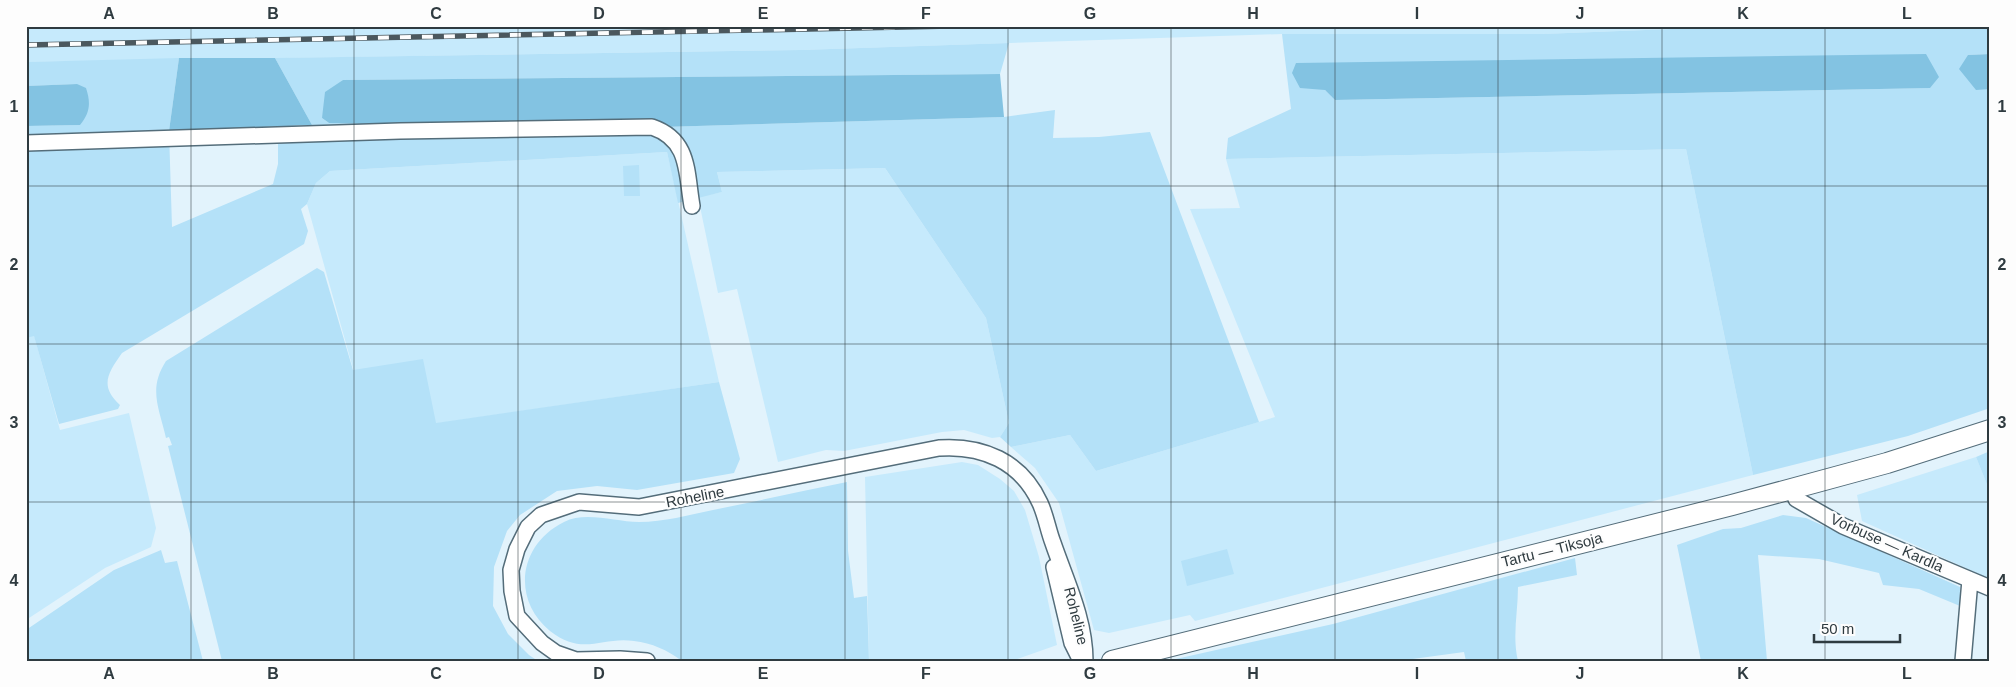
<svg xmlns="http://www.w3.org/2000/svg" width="2016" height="687" font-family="Helvetica,sans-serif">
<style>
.built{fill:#c6eafc}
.green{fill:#b4e1f8;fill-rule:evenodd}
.forest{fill:#83c3e2}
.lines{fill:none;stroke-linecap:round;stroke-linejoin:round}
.minor-casing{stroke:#546d7a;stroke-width:18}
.major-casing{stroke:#546d7a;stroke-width:22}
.minor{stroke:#fff;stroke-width:15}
.major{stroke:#fff;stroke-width:20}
.rail-casing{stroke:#4b585e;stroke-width:5.5}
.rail{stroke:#fdfdfd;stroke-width:4;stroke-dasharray:11;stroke-linecap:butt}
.grid{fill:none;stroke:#2f3b40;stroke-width:1;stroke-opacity:0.55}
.labels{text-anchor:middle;stroke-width:4.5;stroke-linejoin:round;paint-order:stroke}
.street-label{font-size:15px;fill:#2f3b40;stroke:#fdfdfd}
.neatline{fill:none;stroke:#2f3b40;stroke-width:2}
.grid-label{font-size:16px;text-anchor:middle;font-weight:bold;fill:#2f3b40}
</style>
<rect width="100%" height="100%" fill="#e2f3fc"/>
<path class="built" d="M 26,26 L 1749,26 L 1542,34 L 1282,34 L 801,50 L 26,62 Z
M 1686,149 L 1753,475 L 1195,621 L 1190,615 L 1109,633 L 1094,630 L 1059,503 L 1035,468 L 1011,447 L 1070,435 L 1096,471 L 1275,417 L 1190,209 L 1240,208 L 1226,159 Z
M 667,152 L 719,382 L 371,433 L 307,204 L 316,183 L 330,171 Z
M 885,168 L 986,318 L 1009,423 L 1000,437 L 992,438 L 964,430 L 942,432 L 844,451 L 826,450 L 778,462 L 737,289 L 718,293 L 698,197 L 722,192 L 717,172 Z
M 34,335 L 60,430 L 129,413 L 156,528 L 151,547 L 105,568 L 26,620 L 26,338 Z
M 1976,457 L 1990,492 L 1990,579 L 1862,521 L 1857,495 Z
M 962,462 L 978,465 L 1000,479 L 1014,491 L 1025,510 L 1039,557 L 1057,645 L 1012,661 L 869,661 L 865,477 Z"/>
<path class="green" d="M 1749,26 L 1990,26 L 1990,54 L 1968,55 L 1976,89 L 1990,89 L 1990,408 L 1908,436 L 1753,475 L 1686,149 L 1226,159 L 1228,138 L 1291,109 L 1282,34 L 1542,34 ZM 1930,88 L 1335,100 L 1325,90 Z
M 1009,43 L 1000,74 L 343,80 L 322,118 L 329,123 L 498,128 L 663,127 L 1004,117 L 1055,110 L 1053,138 L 1099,137 L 1150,132 L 1259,422 L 1096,471 L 1070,435 L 1011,447 L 1000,437 L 1009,423 L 986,318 L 885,168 L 717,172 L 722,192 L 678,203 L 667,152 L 330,171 L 316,183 L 307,204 L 301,209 L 308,231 L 304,244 L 122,353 C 108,373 99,386 120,405 L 118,409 L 59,424 L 34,336 L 26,338 L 26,126 L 80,125 L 77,84 L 26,86 L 26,62 L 179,58 L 169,131 L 172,227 L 273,184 L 278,164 L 278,144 L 312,125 L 275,58 L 801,50 Z
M 639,165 L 640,196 L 624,196 L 623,166 Z
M 317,268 L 324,272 L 353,370 L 423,359 L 436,423 L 719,382 L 740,459 L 734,473 L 637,490 L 597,486 L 557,491 L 520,515 L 507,531 L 494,567 L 493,606 L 508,634 L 529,655 L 538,661 L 222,661 L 168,446 L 172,445 L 169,437 L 166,438 C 159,407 148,389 166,361 Z
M 1990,451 L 1990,492 L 1976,457 Z
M 847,482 L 848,551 L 854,598 L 867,596 L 869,661 L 682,661 C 667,650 652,643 634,641 C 602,636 583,657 550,631 C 511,599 519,544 564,522 C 586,511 615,522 639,522 C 664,522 688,515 713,510 C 758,501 802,491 847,482 Z
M 1783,515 L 1806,518 L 1960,587 L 1960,606 L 1919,589 L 1883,585 L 1879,573 L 1819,559 L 1758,555 L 1767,661 L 1701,661 L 1677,545 L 1723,529 L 1741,528 Z
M 1227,549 L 1234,574 L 1187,586 L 1181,561 Z
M 161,550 L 165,563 L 177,561 L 203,661 L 26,661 L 26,630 L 114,570 Z
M 1575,558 L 1577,575 L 1518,587 C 1518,612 1512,636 1518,661 L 1466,661 L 1464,652 L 1398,661 L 1167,661 L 1333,624 Z"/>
<path class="forest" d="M 1926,54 L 1939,77 L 1930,88 L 1335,100 L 1325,90 L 1300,88 L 1292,73 L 1296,63 Z
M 1990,54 L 1990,89 L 1976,90 L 1959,69 L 1968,55 Z
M 179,58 L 275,58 L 312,125 L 169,131 Z
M 1000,74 L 1004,117 L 663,127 L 498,128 L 329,123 L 322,118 L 325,92 L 343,80 Z
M 77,84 L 86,88 C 91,103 90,113 80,125 L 26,126 L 26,86 Z"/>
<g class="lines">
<defs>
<path id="minor" d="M 26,143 L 400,131 L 652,127 C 690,140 686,172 692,206
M 1792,489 L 1796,499 L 1843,526 L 1990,588
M 1054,567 L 1072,643 L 1081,661
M 647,661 L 620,659 L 576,660 L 556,653 L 542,643 L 517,616 L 512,591 L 511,570 L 517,549 L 528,527 L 541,515 L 579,502 L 639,507 L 939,448 C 982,445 1021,461 1040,503 C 1046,516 1048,530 1053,543 C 1066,581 1085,619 1085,661
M 1963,661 L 1970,580"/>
<path id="major" d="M 1112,661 L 1732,505 L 1887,463 L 1990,430"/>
</defs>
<use href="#minor" class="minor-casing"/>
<use href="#major" class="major-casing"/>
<use href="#minor" class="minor"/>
<use href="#major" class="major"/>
<defs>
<path id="rail" d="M 26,45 L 951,26"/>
</defs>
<use href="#rail" class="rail-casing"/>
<use href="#rail" class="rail"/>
</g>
<path class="grid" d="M 191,26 L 191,661M 354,26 L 354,661M 518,26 L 518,661M 681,26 L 681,661M 845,26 L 845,661M 1008,26 L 1008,661M 1171,26 L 1171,661M 1335,26 L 1335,661M 1498,26 L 1498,661M 1662,26 L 1662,661M 1825,26 L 1825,661M 26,186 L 1990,186M 26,344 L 1990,344M 26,502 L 1990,502"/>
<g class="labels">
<g class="street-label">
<text transform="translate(695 497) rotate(-11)" y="5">Roheline</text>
<text transform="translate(1887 543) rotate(24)" y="5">Vorbuse — Kardla</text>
<text transform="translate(1552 550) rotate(-14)" y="5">Tartu — Tiksoja</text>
<text transform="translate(1076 616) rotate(76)" y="5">Roheline</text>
</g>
</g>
<rect width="2016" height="687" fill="none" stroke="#fdfdfd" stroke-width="55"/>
<path d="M1814 634v8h86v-8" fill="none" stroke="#2f3b40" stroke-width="2.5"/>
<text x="1821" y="634" font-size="15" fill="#2f3b40" stroke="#fdfdfd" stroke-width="4" paint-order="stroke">50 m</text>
<rect x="28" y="28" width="1960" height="632" class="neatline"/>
<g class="grid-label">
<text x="109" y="19">A</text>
<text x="273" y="19">B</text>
<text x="436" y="19">C</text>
<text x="599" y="19">D</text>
<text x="763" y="19">E</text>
<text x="926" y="19">F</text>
<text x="1090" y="19">G</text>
<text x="1253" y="19">H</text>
<text x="1417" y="19">I</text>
<text x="1580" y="19">J</text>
<text x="1743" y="19">K</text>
<text x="1907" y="19">L</text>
<text x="14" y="112">1</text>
<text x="2002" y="112">1</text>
<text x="14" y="270">2</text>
<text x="2002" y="270">2</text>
<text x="14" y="428">3</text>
<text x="2002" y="428">3</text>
<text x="14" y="586">4</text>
<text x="2002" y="586">4</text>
<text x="109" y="679">A</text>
<text x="273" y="679">B</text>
<text x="436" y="679">C</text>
<text x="599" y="679">D</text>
<text x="763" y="679">E</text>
<text x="926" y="679">F</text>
<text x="1090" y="679">G</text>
<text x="1253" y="679">H</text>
<text x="1417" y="679">I</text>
<text x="1580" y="679">J</text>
<text x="1743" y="679">K</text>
<text x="1907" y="679">L</text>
</g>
</svg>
